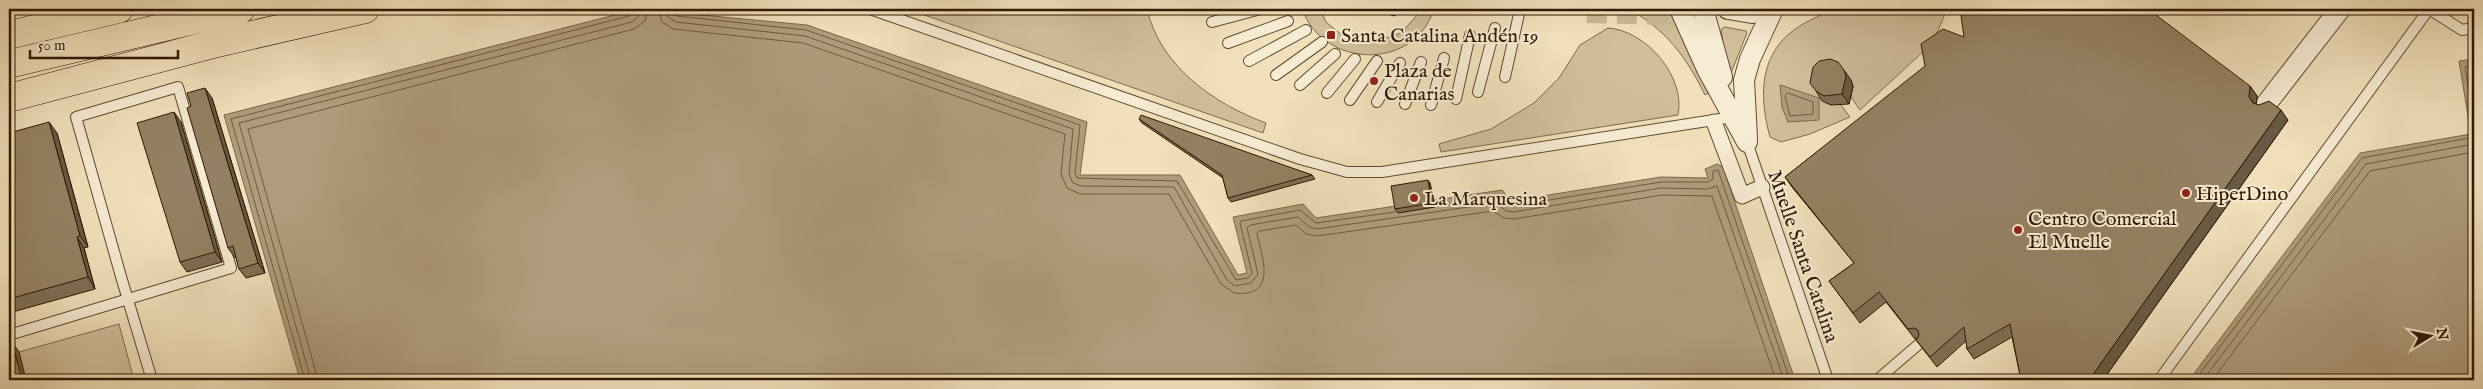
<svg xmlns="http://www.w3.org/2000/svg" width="2483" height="389" font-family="'IM FELL English',serif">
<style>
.green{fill:#d0be9b;stroke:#806b4e}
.water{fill:#af9c7c;stroke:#7c674b}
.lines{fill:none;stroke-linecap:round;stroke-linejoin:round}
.shore{stroke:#705a3e;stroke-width:1}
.minor-tunnel{stroke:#cab896;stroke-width:20;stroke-dasharray:20 10;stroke-linecap:butt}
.service-casing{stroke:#604a30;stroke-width:12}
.pedestrian-casing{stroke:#604a30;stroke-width:17}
.minor-casing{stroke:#604a30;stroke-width:22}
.trunk-casing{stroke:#301801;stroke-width:29}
.service{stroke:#f6ebd3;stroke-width:10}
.pedestrian{stroke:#f6ebd3;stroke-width:15}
.minor{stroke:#f6ebd3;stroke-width:20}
.trunk{stroke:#f1e0bb;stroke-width:28}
.wall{fill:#7f6e54;stroke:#301801}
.shaded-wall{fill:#685a45;stroke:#301801}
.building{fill:#948062;stroke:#301801}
.poi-dot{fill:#8f2418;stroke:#f6ebd3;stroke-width:2}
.labels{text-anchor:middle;stroke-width:4;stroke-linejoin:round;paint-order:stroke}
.poi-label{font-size:20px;fill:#301801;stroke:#f6ebd3;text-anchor:start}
.street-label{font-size:20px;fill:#301801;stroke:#f6ebd3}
</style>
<rect width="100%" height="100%" fill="#f1e0bb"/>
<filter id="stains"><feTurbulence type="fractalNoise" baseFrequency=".004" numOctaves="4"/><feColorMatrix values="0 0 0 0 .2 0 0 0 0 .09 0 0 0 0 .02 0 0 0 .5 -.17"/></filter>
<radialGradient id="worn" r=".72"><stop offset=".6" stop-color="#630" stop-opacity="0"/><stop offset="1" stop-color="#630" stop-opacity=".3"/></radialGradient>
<path class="green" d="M 907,9 L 1147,9 C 1160,66 1214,104 1266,123 L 1263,133 Z
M 1302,9 L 1320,9 L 1326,22 L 1343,36 L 1371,43 L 1401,33 L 1419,13 L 1420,9 L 1434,9 C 1414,72 1323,68 1302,9 Z
M 1628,9 L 1670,9 L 1708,93 L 1705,95 C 1687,58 1665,28 1628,9 Z
M 1834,9 L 1947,9 L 1937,33 L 1926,49 L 1860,110 L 1851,97 L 1853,86 L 1841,105 L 1850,117 L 1810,134 L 1781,142 L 1770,137 C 1760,101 1758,60 1790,33 C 1802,23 1819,16 1834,9 Z
M 1725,27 L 1746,31 L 1747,33 L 1731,73 L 1727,69 L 1721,29 Z
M 1608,28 C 1645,30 1686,76 1678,115 L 1441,152 L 1439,144 L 1491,129 L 1534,103 L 1559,78 L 1580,45 Z
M 119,324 L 134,380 L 26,380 L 19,352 Z"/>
<path class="water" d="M 638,9 L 807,25 L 1087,122 L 1080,175 L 1180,175 L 1238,275 L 1247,273 L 1233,217 L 1303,204 L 1316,218 L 1502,190 L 1511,201 L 1661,177 L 1708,178 L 1705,169 L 1717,164 L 1723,167 L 1795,380 L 300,380 L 224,115 Z
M 2474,59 L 2474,380 L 2189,380 L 2360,153 L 2471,134 L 2459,61 Z
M 1780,85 L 1819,98 L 1819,120 L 1788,122 L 1782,107 Z"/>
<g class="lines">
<path class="shore" d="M 658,9 L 662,22 L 673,29 L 803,43 L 1065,134 L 1061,174 L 1067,188 L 1080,194 L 1169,194 L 1221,284 L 1234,293 C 1277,298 1263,259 1257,234 L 1259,231 L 1296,225 L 1306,234 L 1317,236 L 1493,211 L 1504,218 L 1514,219 L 1662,195 L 1712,196 L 1776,380
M 666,9 L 668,17 L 676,22 L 805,36 L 1073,129 L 1069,174 L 1073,183 L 1081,186 L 1174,187 L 1227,280 L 1235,286 L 1251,283 L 1258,274 L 1247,228 L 1250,225 L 1298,217 L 1309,227 L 1317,229 L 1496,203 L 1506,211 L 1513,212 L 1661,188 L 1707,189 L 1717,186 L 1784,380
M 672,9 L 673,14 L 677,16 L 806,30 L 1080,125 L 1075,173 L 1077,178 L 1177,181 L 1236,280 L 1248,278 L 1252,273 L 1240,223 L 1241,221 L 1300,210 L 1316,223 L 1395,212
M 2474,64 L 2465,67 L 2474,125
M 1788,93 L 1813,102 L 1813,114 L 1790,116 L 1785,96 Z
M 1436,206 L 1499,196 L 1512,206 L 1661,182 L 1708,182 L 1713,179 L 1713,171 L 1718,170 L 1790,380
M 305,380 L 231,119 L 629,16 L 634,9
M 311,380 L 239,123 L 632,22 L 638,17 L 640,9
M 318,380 L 248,129 L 634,29 L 645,21 L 648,9
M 2195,380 L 2362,158 L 2474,137
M 2203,380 L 2366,164 L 2474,144
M 2212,380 L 2370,171 L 2474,152"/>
<path class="minor-tunnel" d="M 1587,13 L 1666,15 L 1697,9"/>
<defs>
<path id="service" d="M 870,9 L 1300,159 L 1347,172 L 1382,172 L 1733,117
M 2429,9 L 2462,30 L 2474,28
M 1212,22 L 1257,10
M 1228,43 L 1288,21
M 1249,61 L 1306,30
M 1276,75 L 1322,42
M 1505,77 L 1519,14
M 1300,85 L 1335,54
M 1478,92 L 1495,28
M 1327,93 L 1355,59
M 1456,99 L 1470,35
M 1350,100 L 1377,61
M 1377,102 L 1400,63
M 1405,104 L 1421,62
M 1431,105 L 1444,58
M 1747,142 L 1828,380
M 9,335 L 231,268 L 178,87 L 76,117 L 122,280 L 152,380
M 1877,380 L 1919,344
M 2159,380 L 2429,9"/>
<path id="pedestrian" d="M 1714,122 L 1742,196 L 1762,187"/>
<path id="minor" d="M 1680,9 L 1707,69 L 1747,142
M 1703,9 L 1722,77
M 1728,9 L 1752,13 L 1773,9
M 2267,103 L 2340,9
M 1747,138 L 1744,80 L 1750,59 L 1773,9"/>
<path id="trunk" d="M 9,35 L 119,9
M 9,64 L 241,9
M 9,98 L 217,43 L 365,9"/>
</defs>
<use href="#service" class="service-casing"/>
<use href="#pedestrian" class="pedestrian-casing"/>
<use href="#minor" class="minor-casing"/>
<use href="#trunk" class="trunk-casing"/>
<use href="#service" class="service"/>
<use href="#pedestrian" class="pedestrian"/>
<use href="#minor" class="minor"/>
<use href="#trunk" class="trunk"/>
</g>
<path class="wall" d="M 1373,9 L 1403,9 L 1394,16 Z
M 1964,37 L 2250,86 L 2257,96 L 2256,104 L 2288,120 L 2103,380 L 2021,380 L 2012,337 L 1974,359 L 1967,349 L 1966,341 L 1937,367 L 1916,340 L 1917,338 L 1915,339 L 1886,302 L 1860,323 L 1829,281 L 1854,263 L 1792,187 L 1785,177 Z
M 1851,80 L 1853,86 L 1849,104 L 1831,105 L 1822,101 L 1816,91 Z
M 212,98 L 265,273 L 246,278 L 239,269 L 236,257 L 235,258 L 228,248 Z
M 1139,119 L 1312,175 L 1315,179 L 1231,202 L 1228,198 L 1223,178 L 1142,123 Z
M 181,122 L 222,262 L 187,272 L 180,262 Z
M 9,133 L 57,133 L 88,247 L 84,248 L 95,289 L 9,313 Z
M 1430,183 L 1435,207 L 1398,213 L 1395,209 Z"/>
<path class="shaded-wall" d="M 1844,70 L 1851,80 L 1853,86 L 1849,104 L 1842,94 Z
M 2250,86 L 2257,96 L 2256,107 L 2249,97 Z
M 205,88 L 212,98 L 265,273 L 258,263 Z
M 2281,110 L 2288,120 L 2103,380 L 2089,380 Z
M 174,112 L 181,122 L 222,262 L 215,252 Z
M 49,122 L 57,133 L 88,247 L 80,236 Z
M 1428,180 L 1430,183 L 1435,207 L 1432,203 Z
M 77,237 L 84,248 L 95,289 L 88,277 Z
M 12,342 L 19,352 L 26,380 L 22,380 Z"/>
<path class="building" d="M 1381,9 L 1396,9 L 1391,12 Z
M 1960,9 L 2148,9 L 2250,86 L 2249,97 L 2253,103 L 2259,105 L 2269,101 L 2281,110 L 2089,380 L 2021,380 L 2010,324 L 1967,349 L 1964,327 L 1930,357 L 1916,340 L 1919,336 L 1918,330 L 1914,328 L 1908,329 L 1879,292 L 1853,313 L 1829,281 L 1854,263 L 1785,177 L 1925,66 L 1921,44 L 1943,29 L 1964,37 Z
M 1830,59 L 1838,62 L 1844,70 L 1846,76 L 1842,94 L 1824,96 L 1816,91 L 1810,83 L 1813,67 L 1819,61 Z
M 205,88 L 258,263 L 239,269 L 233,246 L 228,248 L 187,108 L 191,106 L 187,93 Z
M 174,112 L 215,252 L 180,262 L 137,123 Z
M 1141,115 L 1312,175 L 1228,198 L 1222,175 L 1139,119 Z
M 49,122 L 80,236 L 77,237 L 88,277 L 9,299 L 9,133 Z
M 1428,180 L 1432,203 L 1395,209 L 1391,186 Z
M 9,342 L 12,342 L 22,380 L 9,380 Z"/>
<g class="poi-dot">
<rect x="1326" y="30" width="10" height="10" rx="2.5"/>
<circle cx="1374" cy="81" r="5"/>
<circle cx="2186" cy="193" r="5"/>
<circle cx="1414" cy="198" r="5"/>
<circle cx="2018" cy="230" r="5"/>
</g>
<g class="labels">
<g class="poi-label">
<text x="1341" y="42">Santa Catalina Andén 19</text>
<text x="1384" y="77">Plaza de<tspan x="1384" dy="23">Canarias</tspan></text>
<text x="2196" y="200">HiperDino</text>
<text x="1424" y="205">La Marquesina</text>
<text x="2028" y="225">Centro Comercial<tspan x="2028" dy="23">El Muelle</tspan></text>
</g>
<g class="street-label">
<text transform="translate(1804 256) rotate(71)" y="7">Muelle Santa Catalina</text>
</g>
</g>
<rect width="2483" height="389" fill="none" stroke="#f1e0bb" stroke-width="30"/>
<rect x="10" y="10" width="2463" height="369" fill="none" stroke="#301801" stroke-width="2.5"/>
<rect x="15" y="15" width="2453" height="359" fill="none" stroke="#301801"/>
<g transform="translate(2430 336) rotate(80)" stroke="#f6ebd3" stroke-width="4" paint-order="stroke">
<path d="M0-4L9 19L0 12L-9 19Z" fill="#301801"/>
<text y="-8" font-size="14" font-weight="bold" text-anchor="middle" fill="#301801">N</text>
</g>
<path d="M30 50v8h148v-8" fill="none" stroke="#301801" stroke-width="2.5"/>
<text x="38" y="50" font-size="15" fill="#301801" stroke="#f6ebd3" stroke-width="4" paint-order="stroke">50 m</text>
<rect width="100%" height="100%" filter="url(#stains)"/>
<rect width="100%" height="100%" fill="url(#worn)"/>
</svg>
